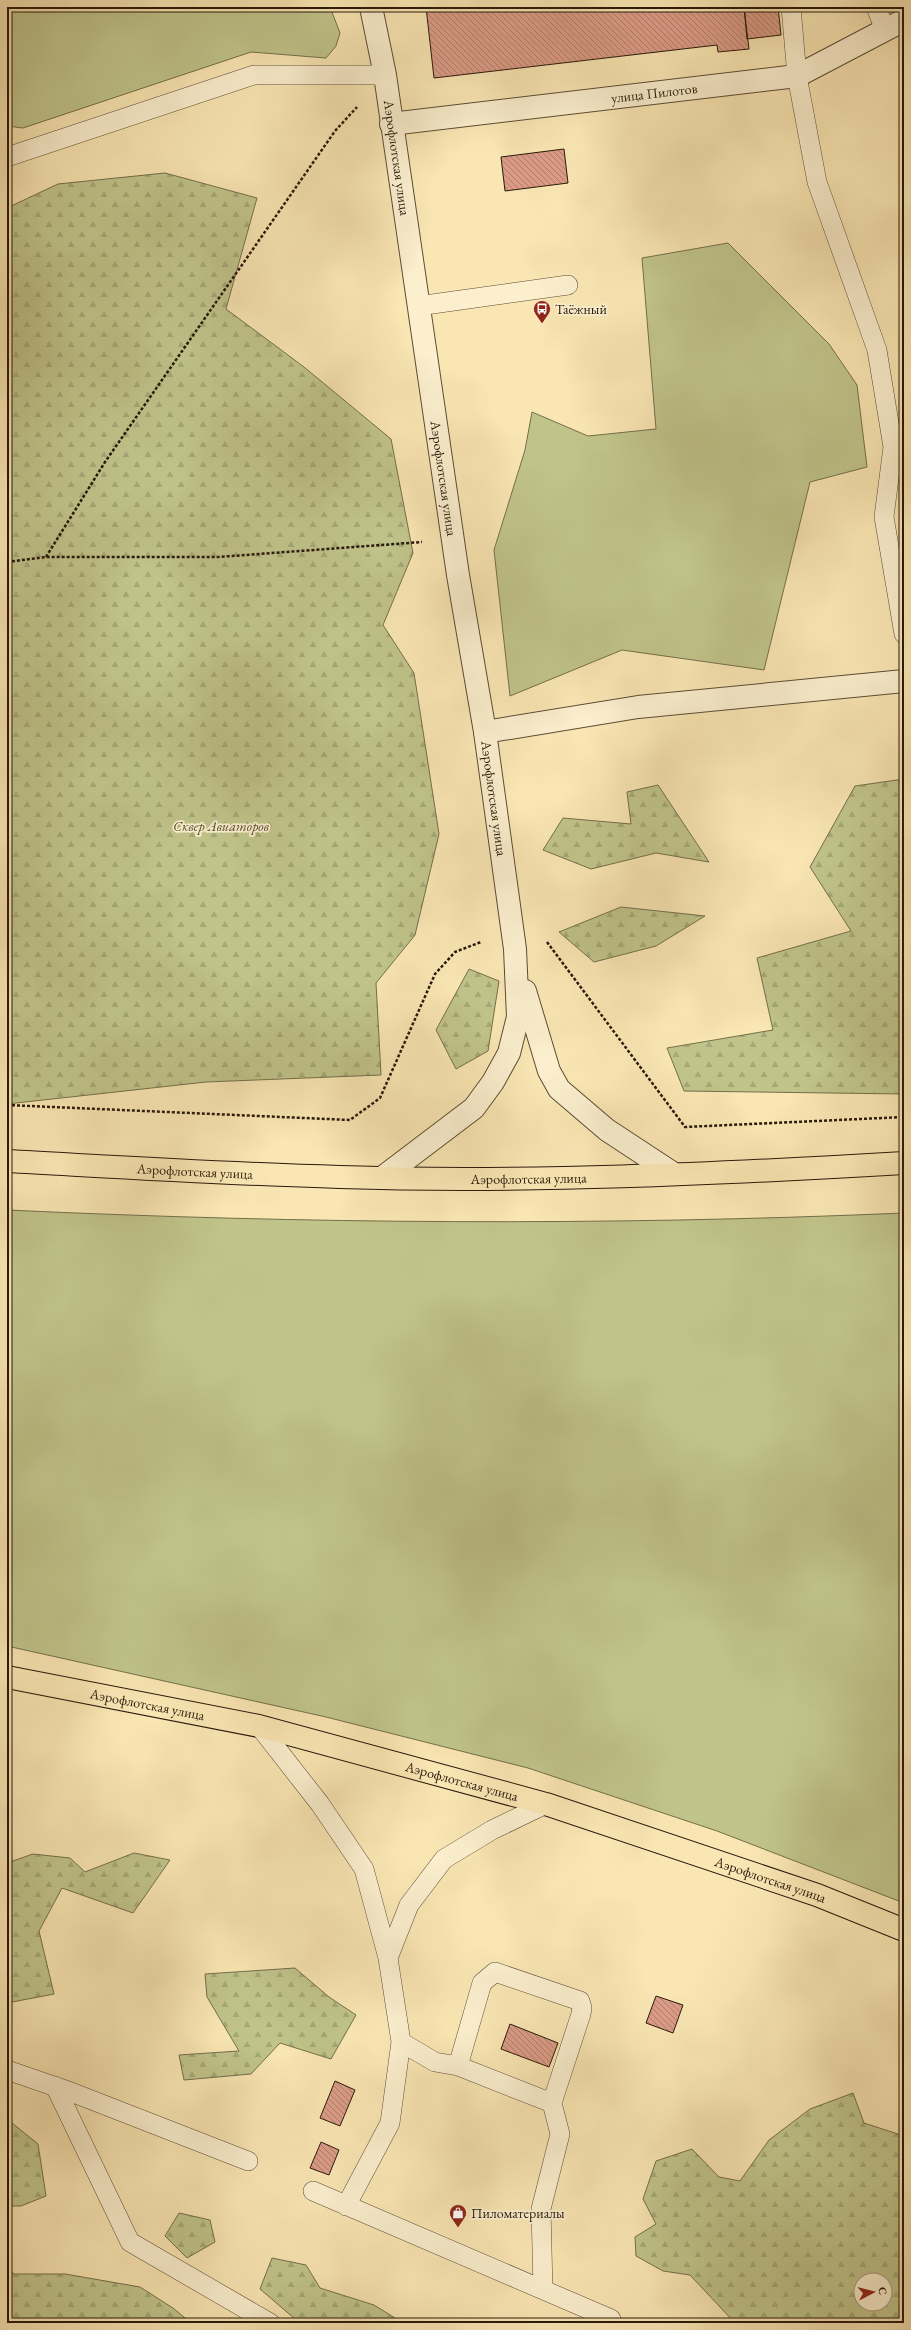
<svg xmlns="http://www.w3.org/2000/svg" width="911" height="2330" font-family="'EB Garamond',serif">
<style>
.grass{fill:#c0c48b;stroke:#746e4b}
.forest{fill:url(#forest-firs);stroke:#746e4b;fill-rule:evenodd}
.building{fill:url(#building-back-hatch);stroke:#28190b}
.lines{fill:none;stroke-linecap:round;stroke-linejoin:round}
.lane-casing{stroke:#5c4c35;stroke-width:20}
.street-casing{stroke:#5c4c35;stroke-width:24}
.primary-casing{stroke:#28190b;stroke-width:24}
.path{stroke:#28190b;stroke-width:2.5;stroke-dasharray:3 2;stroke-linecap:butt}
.lane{stroke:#fbefce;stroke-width:19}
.street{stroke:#fbefce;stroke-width:22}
.primary{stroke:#f9e6b3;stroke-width:22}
.labels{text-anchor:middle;stroke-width:3.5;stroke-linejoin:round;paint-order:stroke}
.street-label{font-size:14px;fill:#28190b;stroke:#fbefce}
.poi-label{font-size:14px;fill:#28190b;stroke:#fbefce;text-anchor:start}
.park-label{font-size:14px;font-style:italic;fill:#564c31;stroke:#fbefce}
</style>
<defs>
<pattern id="forest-firs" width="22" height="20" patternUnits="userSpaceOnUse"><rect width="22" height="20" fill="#c0c48b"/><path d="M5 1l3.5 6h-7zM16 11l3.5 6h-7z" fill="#a5a877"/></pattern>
<pattern id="building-back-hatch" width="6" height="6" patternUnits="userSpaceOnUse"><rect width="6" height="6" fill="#db9c87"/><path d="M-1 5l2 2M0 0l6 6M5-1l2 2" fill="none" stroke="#b27e6d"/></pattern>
</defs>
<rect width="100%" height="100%" fill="#f9e6b3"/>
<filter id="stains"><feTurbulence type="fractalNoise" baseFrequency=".005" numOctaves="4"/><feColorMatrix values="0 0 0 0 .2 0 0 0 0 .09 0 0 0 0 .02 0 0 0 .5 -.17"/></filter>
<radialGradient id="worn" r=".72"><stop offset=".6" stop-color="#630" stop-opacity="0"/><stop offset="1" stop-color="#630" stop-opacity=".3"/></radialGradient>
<path class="grass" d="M 7,7 L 330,7 L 340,33 L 336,46 L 326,58 L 251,52 L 23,128 L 7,126 L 7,45 L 9,38 L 7,37 Z
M 728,243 L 829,344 L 857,385 L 867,467 L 810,482 L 764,670 L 622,650 L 510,696 L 494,550 L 525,450 L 532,412 L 588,436 L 656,429 L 642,258 Z
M 7,1210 C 306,1224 605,1226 904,1213 L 904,1903 L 717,1831 L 528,1768 L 326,1717 L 7,1646 Z"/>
<path class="forest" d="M 165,173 L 257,198 L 226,309 L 304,367 L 391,439 L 413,553 L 383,625 L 414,673 L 439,834 L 415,935 L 376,983 L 381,1075 L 206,1082 L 7,1104 L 7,208 L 58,184 Z
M 904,779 L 904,1094 L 684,1091 L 667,1048 L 773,1030 L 757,958 L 851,931 L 810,867 L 855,786 Z
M 658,785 L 709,862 L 656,853 L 591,869 L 543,850 L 563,818 L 631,824 L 627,792 Z
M 621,907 L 705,916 L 656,946 L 594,962 L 559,932 Z
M 469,969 L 499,981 L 488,1051 L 456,1069 L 436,1030 Z
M 134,1853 L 170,1860 L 133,1913 L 62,1888 L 39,1931 L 54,1994 L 7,2003 L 7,1863 L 33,1854 L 70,1858 L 85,1872 Z
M 295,1968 L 329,1997 L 356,2015 L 331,2059 L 280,2043 L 251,2074 L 184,2080 L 179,2055 L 239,2051 L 207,1997 L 205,1974 Z
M 853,2093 L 864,2123 L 904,2136 L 904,2323 L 735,2323 L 690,2275 L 663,2271 L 636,2256 L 635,2237 L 656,2224 L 643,2199 L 656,2161 L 692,2149 L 719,2177 L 740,2181 L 769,2140 L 810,2109 ZM 861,2280 L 885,2280 L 885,2304 L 861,2304 Z
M 7,2119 L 38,2144 L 46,2196 L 21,2206 L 7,2206 Z
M 179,2213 L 210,2220 L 215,2242 L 187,2258 L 165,2236 Z
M 272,2258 L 306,2265 L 320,2288 L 374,2305 L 403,2323 L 304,2323 L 295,2319 L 260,2289 Z
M 7,2267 L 14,2274 L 65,2274 L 140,2287 L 173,2308 L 191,2323 L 7,2323 Z"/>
<path class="building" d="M 426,7 L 744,7 L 749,49 L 718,52 L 717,45 L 434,78 Z
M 744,7 L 778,7 L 781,35 L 747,39 Z
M 564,149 L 568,183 L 505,191 L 501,157 Z
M 656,1996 L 683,2005 L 673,2033 L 646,2023 Z
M 510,2024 L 558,2043 L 549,2067 L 501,2049 Z
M 335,2081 L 355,2090 L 340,2126 L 320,2118 Z
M 321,2142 L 339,2150 L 329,2175 L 310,2168 Z"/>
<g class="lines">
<defs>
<path id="lane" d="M 791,7 L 797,76 L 817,182 L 877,350 L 893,447 L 884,517 L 904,634
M 876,7 L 885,30
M 7,157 L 254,75 L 385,75
M 418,306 L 568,285
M 259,1726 L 320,1804 L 364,1869 L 388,1958 L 401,2042 L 390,2123 L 346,2206
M 388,1958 L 409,1905 L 444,1859 L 492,1830 L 546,1804
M 401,2042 L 435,2062 L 458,2066 L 552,2103 L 560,2134 L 541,2209 L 543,2289
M 458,2066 L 482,1983 L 495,1972 L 580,2001 L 582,2008 L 581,2014 L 552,2103
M 7,2070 L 71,2092 L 248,2161
M 55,2086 L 130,2242 L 270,2323
M 313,2191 L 611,2319"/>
<g id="street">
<path id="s1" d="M 371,7 L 385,75 L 458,575 L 485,732 L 515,949 L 518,1017 L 509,1053 L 493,1082 L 474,1108 L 383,1177"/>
<path id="s2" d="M 391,124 L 797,76 L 904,20"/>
<path d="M 485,732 L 638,707 L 904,681"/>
<path d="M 525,991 L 549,1071 L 559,1089 L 607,1130 L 674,1174"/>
</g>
<g id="primary">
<path id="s3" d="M 7,1161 C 118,1167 229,1174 340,1177 C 528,1183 717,1174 904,1163"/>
<path id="s4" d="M 7,1677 L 259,1726 L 546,1804 L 817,1895 L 904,1930"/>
</g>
</defs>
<use href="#lane" class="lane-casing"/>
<use href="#street" class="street-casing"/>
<use href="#primary" class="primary-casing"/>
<path class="path" d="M 46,557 L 105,462 L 335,131 L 357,107
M 7,562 L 46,557 L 218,557 L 422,542
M 547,942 L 685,1127 L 904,1117
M 7,1105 L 350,1120 L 380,1098 L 435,974 L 455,952 L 481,942"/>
<use href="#lane" class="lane"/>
<use href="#street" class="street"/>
<use href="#primary" class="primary"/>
</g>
<defs>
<symbol id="bus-pin" viewBox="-11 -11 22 30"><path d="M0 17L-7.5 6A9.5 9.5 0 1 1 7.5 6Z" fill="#8f2418" stroke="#fbefce"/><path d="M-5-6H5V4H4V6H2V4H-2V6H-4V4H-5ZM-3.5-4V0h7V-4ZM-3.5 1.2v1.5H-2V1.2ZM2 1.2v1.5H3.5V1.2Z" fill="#fff"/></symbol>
<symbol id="shop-pin" viewBox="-11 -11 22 30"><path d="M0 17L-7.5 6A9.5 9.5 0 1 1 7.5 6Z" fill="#8f2418" stroke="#fbefce"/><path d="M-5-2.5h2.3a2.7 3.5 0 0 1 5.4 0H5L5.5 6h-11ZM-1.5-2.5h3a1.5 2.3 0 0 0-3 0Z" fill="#fff"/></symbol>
</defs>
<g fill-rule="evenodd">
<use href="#bus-pin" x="532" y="299" width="20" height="27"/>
<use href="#shop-pin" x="448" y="2203" width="20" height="27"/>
</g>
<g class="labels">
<g class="street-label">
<text dy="5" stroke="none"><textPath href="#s2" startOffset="265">улица Пилотов</textPath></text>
<text dy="5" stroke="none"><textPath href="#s1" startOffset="153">Аэрофлотская улица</textPath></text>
<text dy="5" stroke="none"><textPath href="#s1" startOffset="477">Аэрофлотская улица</textPath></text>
<text dy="5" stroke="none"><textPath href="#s1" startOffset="801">Аэрофлотская улица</textPath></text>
<text dy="5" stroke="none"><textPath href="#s3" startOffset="188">Аэрофлотская улица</textPath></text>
<text dy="5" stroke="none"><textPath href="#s3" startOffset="522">Аэрофлотская улица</textPath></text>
<text dy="5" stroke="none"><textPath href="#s4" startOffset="143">Аэрофлотская улица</textPath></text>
<text dy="5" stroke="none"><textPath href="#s4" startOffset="467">Аэрофлотская улица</textPath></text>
<text dy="5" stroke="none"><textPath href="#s4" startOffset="791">Аэрофлотская улица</textPath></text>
</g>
<g class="poi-label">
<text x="555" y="314">Таёжный</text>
<text x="471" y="2218">Пиломатериалы</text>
</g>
<g class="park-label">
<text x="221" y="831">Сквер Авиаторов</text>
</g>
</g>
<rect width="911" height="2330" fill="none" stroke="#f9e6b3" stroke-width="24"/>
<rect x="8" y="8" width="895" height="2314" fill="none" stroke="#28190b" stroke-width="2"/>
<rect x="12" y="12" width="887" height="2306" fill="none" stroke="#28190b"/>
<g transform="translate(873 2292) rotate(83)"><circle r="19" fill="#fbefce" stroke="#a79980"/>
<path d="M0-3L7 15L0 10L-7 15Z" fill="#8f2418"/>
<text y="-6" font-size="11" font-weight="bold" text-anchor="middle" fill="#28190b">С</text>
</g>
<rect width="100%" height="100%" filter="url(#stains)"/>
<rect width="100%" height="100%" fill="url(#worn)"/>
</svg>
